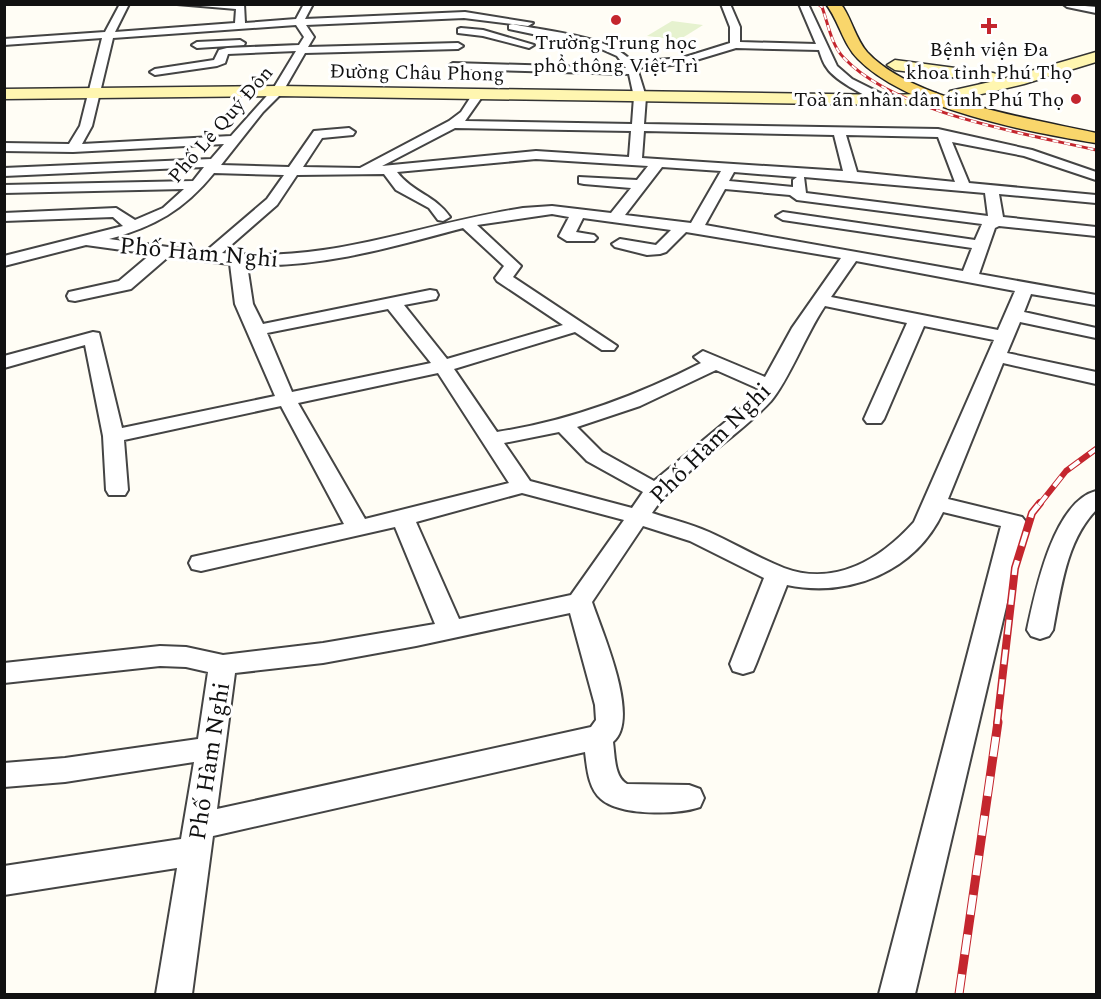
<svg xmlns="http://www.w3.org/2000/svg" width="1101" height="999" font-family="Spectral,serif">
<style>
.pitch{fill:#e6f2cf}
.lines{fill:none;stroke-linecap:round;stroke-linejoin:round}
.street-casing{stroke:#444;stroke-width:4}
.secondary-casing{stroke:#333;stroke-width:3}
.primary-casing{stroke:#222;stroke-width:3}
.street{fill:#fff;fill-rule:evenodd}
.secondary{fill:#fff6b0;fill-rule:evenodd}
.primary{fill:#f9d66b;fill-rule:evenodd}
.rail-far3-casing{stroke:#c4262e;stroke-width:3}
.rail-far2-casing{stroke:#c4262e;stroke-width:6}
.rail-far1-casing{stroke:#c4262e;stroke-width:8}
.rail-casing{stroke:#c4262e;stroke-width:9}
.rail-far3{stroke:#fff;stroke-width:2;stroke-dasharray:6;stroke-linecap:butt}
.rail-far2{stroke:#fff;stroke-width:4;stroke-dasharray:12;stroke-linecap:butt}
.rail-far1{stroke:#fff;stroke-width:5;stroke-dasharray:15;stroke-linecap:butt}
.rail{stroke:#fff;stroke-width:7;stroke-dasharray:20;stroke-linecap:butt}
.poi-dot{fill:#c4262e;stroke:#fff;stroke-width:2}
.labels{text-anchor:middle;stroke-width:6;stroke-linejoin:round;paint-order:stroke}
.far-poi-label{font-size:20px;fill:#111;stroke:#fff}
.far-street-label{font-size:20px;fill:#111;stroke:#fff}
.street-label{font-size:24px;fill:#111;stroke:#fff}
</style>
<rect width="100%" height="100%" fill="#fffdf5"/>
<path class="pitch" d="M 672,21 L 703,25 L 679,40 L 647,36 Z"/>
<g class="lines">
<defs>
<path id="street" d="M 120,4 L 129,4 L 115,32 L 235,23 L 236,9 L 177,4 L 244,4 L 245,23 L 296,19 L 304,4 L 313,4 L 305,19 L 465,12 L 533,23 L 528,26 L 464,18 L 306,25 L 314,37 L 308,47 L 458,43 L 463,46 L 458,49 L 305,53 L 282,93 L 263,112 L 221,165 L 289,167 L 314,131 L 349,128 L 355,132 L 353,135 L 322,138 L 303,167 L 360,168 L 449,121 L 461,112 L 474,92 L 478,91 L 484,94 L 465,121 L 632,124 L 634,97 L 629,74 L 453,69 L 448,66 L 453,63 L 626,68 L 617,56 L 599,48 L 509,29 L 509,25 L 512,24 C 544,31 612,36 632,62 L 682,58 L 730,43 L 730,27 L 721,4 L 730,4 L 740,27 L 740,42 L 816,44 L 799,4 L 808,4 L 837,66 L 852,79 L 890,98 L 890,102 C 877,105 834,80 827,68 C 823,63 821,56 819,50 L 736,48 L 683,64 L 637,68 L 646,97 L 644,124 L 938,129 L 1032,150 L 1096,172 L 1096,180 L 1024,156 L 952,142 L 969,183 L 1096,195 L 1096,203 L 999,194 L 1003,217 L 1096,227 L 1096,236 L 999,226 L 995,228 L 979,274 L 1096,295 L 1096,305 L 1031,294 L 1024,312 L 1096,328 L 1096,338 L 1020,322 L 1007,353 L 1096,372 L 1096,384 L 1003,363 L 948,499 L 1022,517 L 1026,522 L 915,994 L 879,994 L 1001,526 L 943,512 C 915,572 849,598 787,585 L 756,664 L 753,671 L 743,674 L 733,671 L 730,664 L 764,578 L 690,541 L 643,526 L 592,602 C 602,632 641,719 613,742 C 615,755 614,777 627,784 L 689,785 L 700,789 L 704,798 L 700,807 C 677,815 620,816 601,799 C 588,788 587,767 585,752 L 213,836 L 192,994 L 156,994 L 177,868 L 4,895 L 4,866 L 181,839 L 194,762 L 65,782 L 4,787 L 4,763 L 65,758 L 198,739 L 208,672 L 186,667 L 160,666 L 4,683 L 4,663 L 160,646 L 186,647 L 223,655 L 323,643 L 435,624 L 395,527 L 201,571 L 192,569 L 189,563 L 192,557 L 344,524 L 281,406 L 124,440 L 128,490 L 125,495 L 109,495 L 106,490 L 103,436 L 85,345 L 4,368 L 4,356 L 93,332 L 99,333 L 122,428 L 275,396 L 235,304 L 230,264 L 168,257 L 131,289 L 75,301 L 69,300 L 67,296 L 69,292 L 119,281 L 151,254 L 86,245 L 4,266 L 4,256 L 123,226 L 113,217 L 4,221 L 4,213 L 116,208 L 135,220 L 163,208 L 184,189 L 4,193 L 4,185 L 193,181 L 204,167 L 4,176 L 4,168 L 211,159 L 224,144 L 73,152 L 4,151 L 4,143 L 69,144 L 80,126 L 102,38 L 4,45 L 4,39 L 105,32 ZM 296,25 L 304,37 L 299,45 L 227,48 L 219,50 L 214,60 L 155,69 L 150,72 L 155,75 L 217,66 L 225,63 L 228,54 L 296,51 L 273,89 L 231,136 L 82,144 L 92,126 L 113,38 ZM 455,128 L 631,131 L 629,157 L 536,151 L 382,166 ZM 644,131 L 834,135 L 843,171 L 642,158 ZM 846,135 L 938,137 L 955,182 L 857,172 ZM 536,159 L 648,166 L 637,180 L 579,177 L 579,183 L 584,184 L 631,188 L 611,213 L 552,206 L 523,208 C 418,224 331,264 222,253 L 277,205 L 297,175 L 384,174 L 396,190 L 429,208 L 438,220 L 443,221 L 450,217 C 435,195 413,193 397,172 ZM 662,167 L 721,171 L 691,223 L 625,215 ZM 734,172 L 797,177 L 793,180 L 793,187 L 729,181 ZM 214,173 L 284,175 L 267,199 L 205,252 L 109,239 C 154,227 184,210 214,173 ZM 804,177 L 985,193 L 988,216 L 806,193 ZM 725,189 L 790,195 L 797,200 L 982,224 L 975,240 L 783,212 L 776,216 L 783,220 L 972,248 L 963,271 L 705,225 ZM 552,214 L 569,217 L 559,236 L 567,241 L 594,241 L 597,238 L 594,235 L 576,232 L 583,218 L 671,230 L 656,245 L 620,239 L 612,244 L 615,247 L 647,255 L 660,254 L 666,252 L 686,232 L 841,258 L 792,328 L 765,377 L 703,351 L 694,357 L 701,363 C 636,396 569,421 497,432 L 454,369 L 575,332 L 602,350 L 614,350 L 617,346 L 513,277 L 521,266 L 477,225 ZM 463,228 L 504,266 L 495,278 L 497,281 L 563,325 L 447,359 L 404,305 L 436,299 L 438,295 L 436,291 L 430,290 L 263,324 L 253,304 L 247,265 C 322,268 392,247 463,228 ZM 856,261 L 1015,291 L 998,330 L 831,297 ZM 825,306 L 907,323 L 864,419 L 867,423 L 881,423 L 884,419 L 924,326 L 994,340 L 914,522 C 881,559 835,587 784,568 C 758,558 734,543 709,532 C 691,524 670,519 652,513 C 682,468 734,441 771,401 C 789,380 806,334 825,306 ZM 388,309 L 431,363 L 292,392 L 267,333 ZM 716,370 L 759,389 L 741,409 L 654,481 L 602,452 L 577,427 L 640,406 ZM 438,373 L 509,483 L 365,519 L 298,403 ZM 559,432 L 587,461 L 643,492 L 632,508 L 530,481 L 504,443 ZM 522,493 L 624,520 L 571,595 L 459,619 L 416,522 ZM 570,613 L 595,705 L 596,720 L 591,727 L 217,809 L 235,673 L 323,663 L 416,646 Z
M 1063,4 L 1096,7 L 1096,13 L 1067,7 Z
M 461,28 L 483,30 L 534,45 L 529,48 L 483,36 L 458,33 L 458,29 Z
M 240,40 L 245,43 L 244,45 L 197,48 L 192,45 L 197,42 Z
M 1096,491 L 1096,510 C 1066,541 1061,589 1053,630 L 1049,636 L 1040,639 L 1031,636 L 1027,630 C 1035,593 1053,502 1096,491 Z"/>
<path id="secondary" d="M 1096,52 L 1096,62 L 1024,84 L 956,100 L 948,95 L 950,91 L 990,82 L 895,70 L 887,65 L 895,60 L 993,73 L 999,75 L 1000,80 Z
M 278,86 L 894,95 L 936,93 L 944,98 L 936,103 L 894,105 L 278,96 L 4,99 L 4,89 Z"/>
<path id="primary" d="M 826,4 L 840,4 L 843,7 C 852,21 856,39 867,52 C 912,101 1033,119 1096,133 L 1096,143 C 1028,132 907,109 858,59 C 843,44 839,21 826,4 Z"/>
</defs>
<use href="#street" class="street-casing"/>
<use href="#secondary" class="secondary-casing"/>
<use href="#primary" class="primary-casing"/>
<use href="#street" class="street"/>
<use href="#secondary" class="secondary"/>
<use href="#primary" class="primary"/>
<defs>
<path id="rail-far3" d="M 818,4 L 822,7 C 828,23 831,45 844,58 C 896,113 1023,133 1096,150"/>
<path id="rail-far2" d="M 1039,505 L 1066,471 L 1096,449"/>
<path id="rail-far1" d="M 997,724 L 1015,568 L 1032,513 L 1040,503"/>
<path id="rail" d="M 959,994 L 998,722"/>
</defs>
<use href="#rail-far3" class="rail-far3-casing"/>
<use href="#rail-far2" class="rail-far2-casing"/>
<use href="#rail-far1" class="rail-far1-casing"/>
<use href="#rail" class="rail-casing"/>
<use href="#rail-far3" class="rail-far3"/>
<use href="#rail-far2" class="rail-far2"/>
<use href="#rail-far1" class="rail-far1"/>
<use href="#rail" class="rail"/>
</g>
<g class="poi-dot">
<circle cx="616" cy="20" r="6"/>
<path d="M986 17h6v6h6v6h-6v6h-6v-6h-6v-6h6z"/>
<circle cx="1076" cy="99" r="6"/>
</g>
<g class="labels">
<g class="far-poi-label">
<text x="616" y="49">Trường Trung học<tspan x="616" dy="23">phổ thông Việt Trì</tspan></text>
<text x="989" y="56">Bệnh viện Đa<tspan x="989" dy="23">khoa tỉnh Phú Thọ</tspan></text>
<text x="1064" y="106" text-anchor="end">Toà án nhân dân tỉnh Phú Thọ</text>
</g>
<g class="far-street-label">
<text transform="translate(417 72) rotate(1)" y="7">Đường Châu Phong</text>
<text transform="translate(220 124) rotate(-49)" y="7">Phố Lê Quý Đôn</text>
</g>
<g class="street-label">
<text transform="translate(199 252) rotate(5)" y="8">Phố Hàm Nghi</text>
<text transform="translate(710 443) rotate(-45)" y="8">Phố Hàm Nghi</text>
<text transform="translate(209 761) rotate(-81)" y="8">Phố Hàm Nghi</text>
</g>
</g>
<rect width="1101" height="999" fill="none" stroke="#111111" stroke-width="12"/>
</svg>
